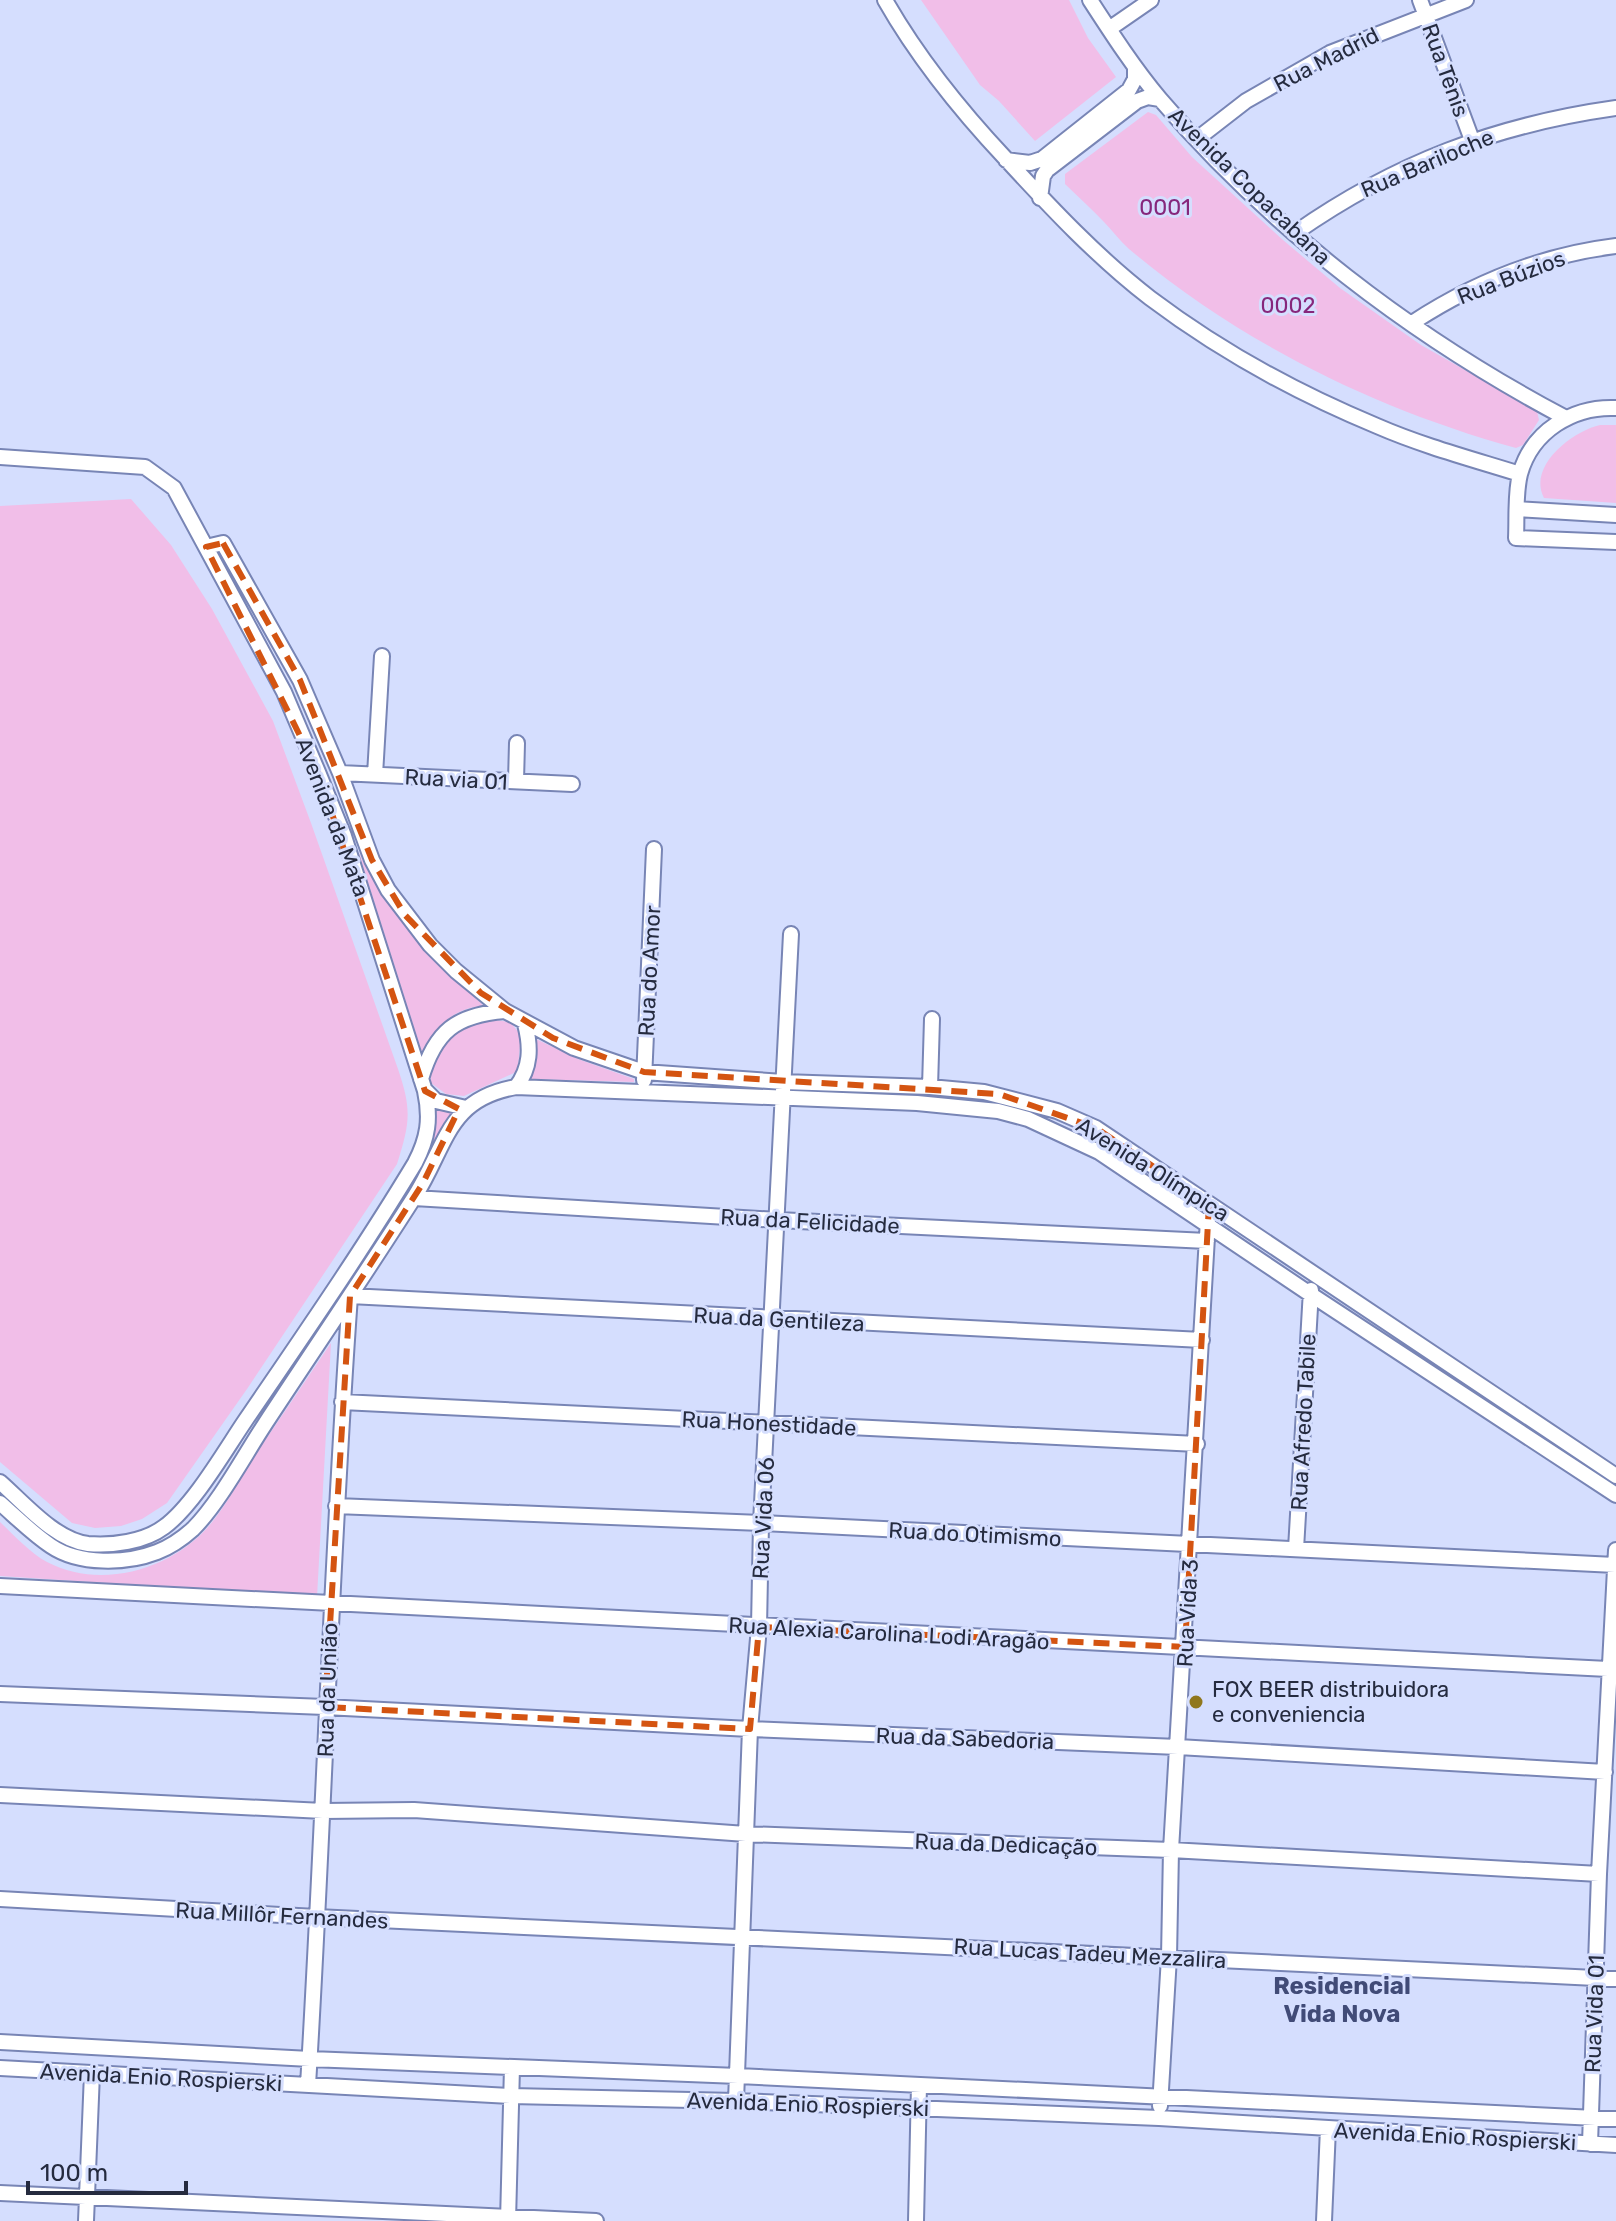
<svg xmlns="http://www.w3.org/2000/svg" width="1616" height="2221" font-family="Rubik,sans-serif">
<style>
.green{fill:#f1bee8}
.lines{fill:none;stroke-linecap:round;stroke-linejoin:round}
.minor-casing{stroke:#7885b5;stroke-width:18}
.minor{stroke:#fff;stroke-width:14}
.marked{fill:none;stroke:#d45411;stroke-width:6;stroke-dasharray:16 10;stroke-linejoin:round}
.poi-dot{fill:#90771d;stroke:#d5defe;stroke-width:3}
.labels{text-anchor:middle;stroke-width:6;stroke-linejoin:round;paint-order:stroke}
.street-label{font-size:22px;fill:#252b3f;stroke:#d5defe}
.park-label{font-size:22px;fill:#86277c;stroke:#d5defe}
.poi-label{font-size:22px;fill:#252b3f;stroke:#d5defe;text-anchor:start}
.neighbourhood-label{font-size:24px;font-weight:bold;fill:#414b77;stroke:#d5defe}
</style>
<rect width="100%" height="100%" fill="#d5defe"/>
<path class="green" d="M 921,0 L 1069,0 L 1088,38 L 1116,77 L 1035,141 L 999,101 L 980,85 Z
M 1148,112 L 1156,115 L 1192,157 L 1283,240 L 1340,288 L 1421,345 L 1537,411 L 1539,420 L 1523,445 L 1516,448 C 1375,409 1241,343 1129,249 C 1120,241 1113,231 1104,222 C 1092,209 1078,197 1065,184 L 1065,174 Z
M 1600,425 L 1616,425 L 1616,503 L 1544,498 C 1527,466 1573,431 1600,425 Z
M 131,499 L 171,545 L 212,609 L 273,721 L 311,823 L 398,1069 C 412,1110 410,1123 397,1164 L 247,1389 L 167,1503 L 142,1519 L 121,1526 L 95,1528 L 72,1523 L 0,1462 L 0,506 Z
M 358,851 C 387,914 433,960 484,1006 C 455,1007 434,1027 422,1053 Z
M 487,1019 L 510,1022 L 521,1035 L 518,1067 L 514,1073 L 464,1096 L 446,1094 L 431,1083 L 430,1071 L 444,1044 L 461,1029 Z
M 536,1039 L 578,1059 L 634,1079 L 634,1082 L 530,1079 L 536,1061 Z
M 436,1107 L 453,1112 L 445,1121 L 428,1155 L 436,1120 Z
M 331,1343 L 317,1597 L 0,1576 L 0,1522 C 14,1535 30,1553 47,1562 C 104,1592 180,1567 216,1517 C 231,1497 242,1475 255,1455 C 281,1417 306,1380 331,1343 Z"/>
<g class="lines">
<defs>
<path id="minor" d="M 885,0 C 918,58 960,110 1006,159 C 1051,208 1097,257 1150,298 C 1219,350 1297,393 1377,426 C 1423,446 1472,459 1520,474
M 1090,0 C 1112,34 1134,68 1160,99 C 1271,229 1413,337 1564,417
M 1420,0 L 1472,140
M 1109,29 L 1151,0
M 1197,139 L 1246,101 L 1330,53 L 1466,0
M 1006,160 L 1030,163 L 1042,159 L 1129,90 L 1135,79 L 1135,68
M 1040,198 L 1043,176 L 1047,170 L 1137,101 L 1148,97 L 1160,99
M 1295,233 C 1395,163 1495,125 1616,108
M 1412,323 C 1473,283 1543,255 1616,246
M 1616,408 C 1573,406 1532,431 1520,474 C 1515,494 1517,517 1516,538 L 1616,542
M 0,457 L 145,467 L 174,488 L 284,692 L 318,772 L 344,836 L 425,1091 C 431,1119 428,1138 415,1163 C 362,1251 303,1336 245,1421 C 224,1452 193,1506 164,1527 C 144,1542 112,1546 88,1544 C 55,1540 24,1503 0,1482
M 1517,509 L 1616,515
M 206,547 L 223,543 L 300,680 L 340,773 L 372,860 L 388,890 L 430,945 L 456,971 L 505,1011 L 574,1048 L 644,1072 L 783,1082 L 930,1087 L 984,1092 L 1057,1111 L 1096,1128 L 1616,1476
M 340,773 L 572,784
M 375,775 L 382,656
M 516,781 L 517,743
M 421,1079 C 435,1031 456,1015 505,1011
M 644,1080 L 654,849
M 516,1087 C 531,1068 531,1047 525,1024
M 930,1087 L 932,1019
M 426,1091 L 436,1101 L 466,1108
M 414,1198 L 778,1220 L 1207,1241
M 342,1402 L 1197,1444
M 0,1503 C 17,1518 33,1534 51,1546 C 79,1565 126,1564 157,1552 C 170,1547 183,1538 193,1529 C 219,1503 244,1456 265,1424 C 315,1348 366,1273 415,1196 C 447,1145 447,1099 516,1087 L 917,1103 L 998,1111 L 1028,1119 L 1099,1152 L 1310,1294 L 1616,1495
M 336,1506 L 761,1523 L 1615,1565
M 1296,1549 L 1311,1290
M 0,1586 L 1608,1669
M 0,1694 L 325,1707 L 750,1729 L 1178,1747 L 1605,1772
M 0,1795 L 323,1811 L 414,1810 L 746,1834 L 1171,1850 L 1599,1874
M 0,1899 L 316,1917 L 1616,1979
M 0,2042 L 310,2059 L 738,2076 L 1616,2119
M 0,2068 L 511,2096 L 736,2101 L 1159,2118 L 1616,2145
M 308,2085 C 324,1822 331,1559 350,1296 L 1202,1340
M 736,2101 L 750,1729 L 759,1627 L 761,1523 L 791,934
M 1160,2106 L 1169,1957 L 1171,1850 L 1208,1220
M 1590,2144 L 1599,1874 L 1616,1550
M 0,2193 L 596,2221
M 86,2221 L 92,2073
M 508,2221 L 512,2067
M 916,2221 L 919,2085
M 1324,2221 L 1328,2128"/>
</defs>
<use href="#minor" class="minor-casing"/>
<use href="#minor" class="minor"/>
</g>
<path class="marked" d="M 223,543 L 300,680 L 372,860 L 405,915 L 481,993 L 553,1038 L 644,1072 L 999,1094 L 1096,1128 L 1209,1204 L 1185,1647 L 759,1627 L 750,1729 L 325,1707 L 350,1296 L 423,1183 L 459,1109 L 425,1091 L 318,772 L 206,547 Z"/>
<circle class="poi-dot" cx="1196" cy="1702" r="8"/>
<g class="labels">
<g class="street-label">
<text transform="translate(1326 59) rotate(-27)" y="8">Rua Madrid</text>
<text transform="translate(1446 70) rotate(70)" y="8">Rua Tênis</text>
<text transform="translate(1427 163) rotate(-23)" y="8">Rua Bariloche</text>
<text transform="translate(1250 186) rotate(44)" y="8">Avenida Copacabana</text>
<text transform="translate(1511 277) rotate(-21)" y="8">Rua Búzios</text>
<text transform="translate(456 779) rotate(3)" y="8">Rua via 01</text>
<text transform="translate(333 817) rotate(69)" y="8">Avenida da Mata</text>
<text transform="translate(649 971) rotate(-87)" y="8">Rua do Amor</text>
<text transform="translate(1153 1169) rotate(32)" y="8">Avenida Olímpica</text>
<text transform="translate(810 1221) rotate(3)" y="8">Rua da Felicidade</text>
<text transform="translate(779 1319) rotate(3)" y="8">Rua da Gentileza</text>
<text transform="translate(1303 1422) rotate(-87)" y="8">Rua Afredo Tabile</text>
<text transform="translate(769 1423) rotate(3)" y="8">Rua Honestidade</text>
<text transform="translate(763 1518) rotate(-87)" y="8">Rua Vida 06</text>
<text transform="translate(975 1534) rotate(3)" y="8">Rua do Otimismo</text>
<text transform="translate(1187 1613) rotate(-87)" y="8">Rua Vida 3</text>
<text transform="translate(889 1633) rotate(3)" y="8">Rua Alexia Carolina Lodi Aragão</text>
<text transform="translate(327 1690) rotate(-88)" y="8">Rua da União</text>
<text transform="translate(965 1738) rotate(2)" y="8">Rua da Sabedoria</text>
<text transform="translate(1006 1844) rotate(2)" y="8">Rua da Dedicação</text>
<text transform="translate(282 1915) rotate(3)" y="8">Rua Millôr Fernandes</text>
<text transform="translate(1090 1953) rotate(3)" y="8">Rua Lucas Tadeu Mezzalira</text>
<text transform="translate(1594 2014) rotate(-88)" y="8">Rua Vida 01</text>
<text transform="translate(161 2077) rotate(3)" y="8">Avenida Enio Rospierski</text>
<text transform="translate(808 2104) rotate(2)" y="8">Avenida Enio Rospierski</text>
<text transform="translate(1455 2136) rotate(3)" y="8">Avenida Enio Rospierski</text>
</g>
<g class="park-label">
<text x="1165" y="215">0001</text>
<text x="1288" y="313">0002</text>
</g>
<g class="poi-label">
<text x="1212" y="1697">FOX BEER distribuidora<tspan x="1212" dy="25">e conveniencia</tspan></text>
</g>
<g class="neighbourhood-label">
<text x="1342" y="1994">Residencial<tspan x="1342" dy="28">Vida Nova</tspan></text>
</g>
</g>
<path d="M28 2181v12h158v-12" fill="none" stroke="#252b3f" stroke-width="4"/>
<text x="40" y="2181" font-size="24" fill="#252b3f" stroke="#d5defe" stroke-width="6" paint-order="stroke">100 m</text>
</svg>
